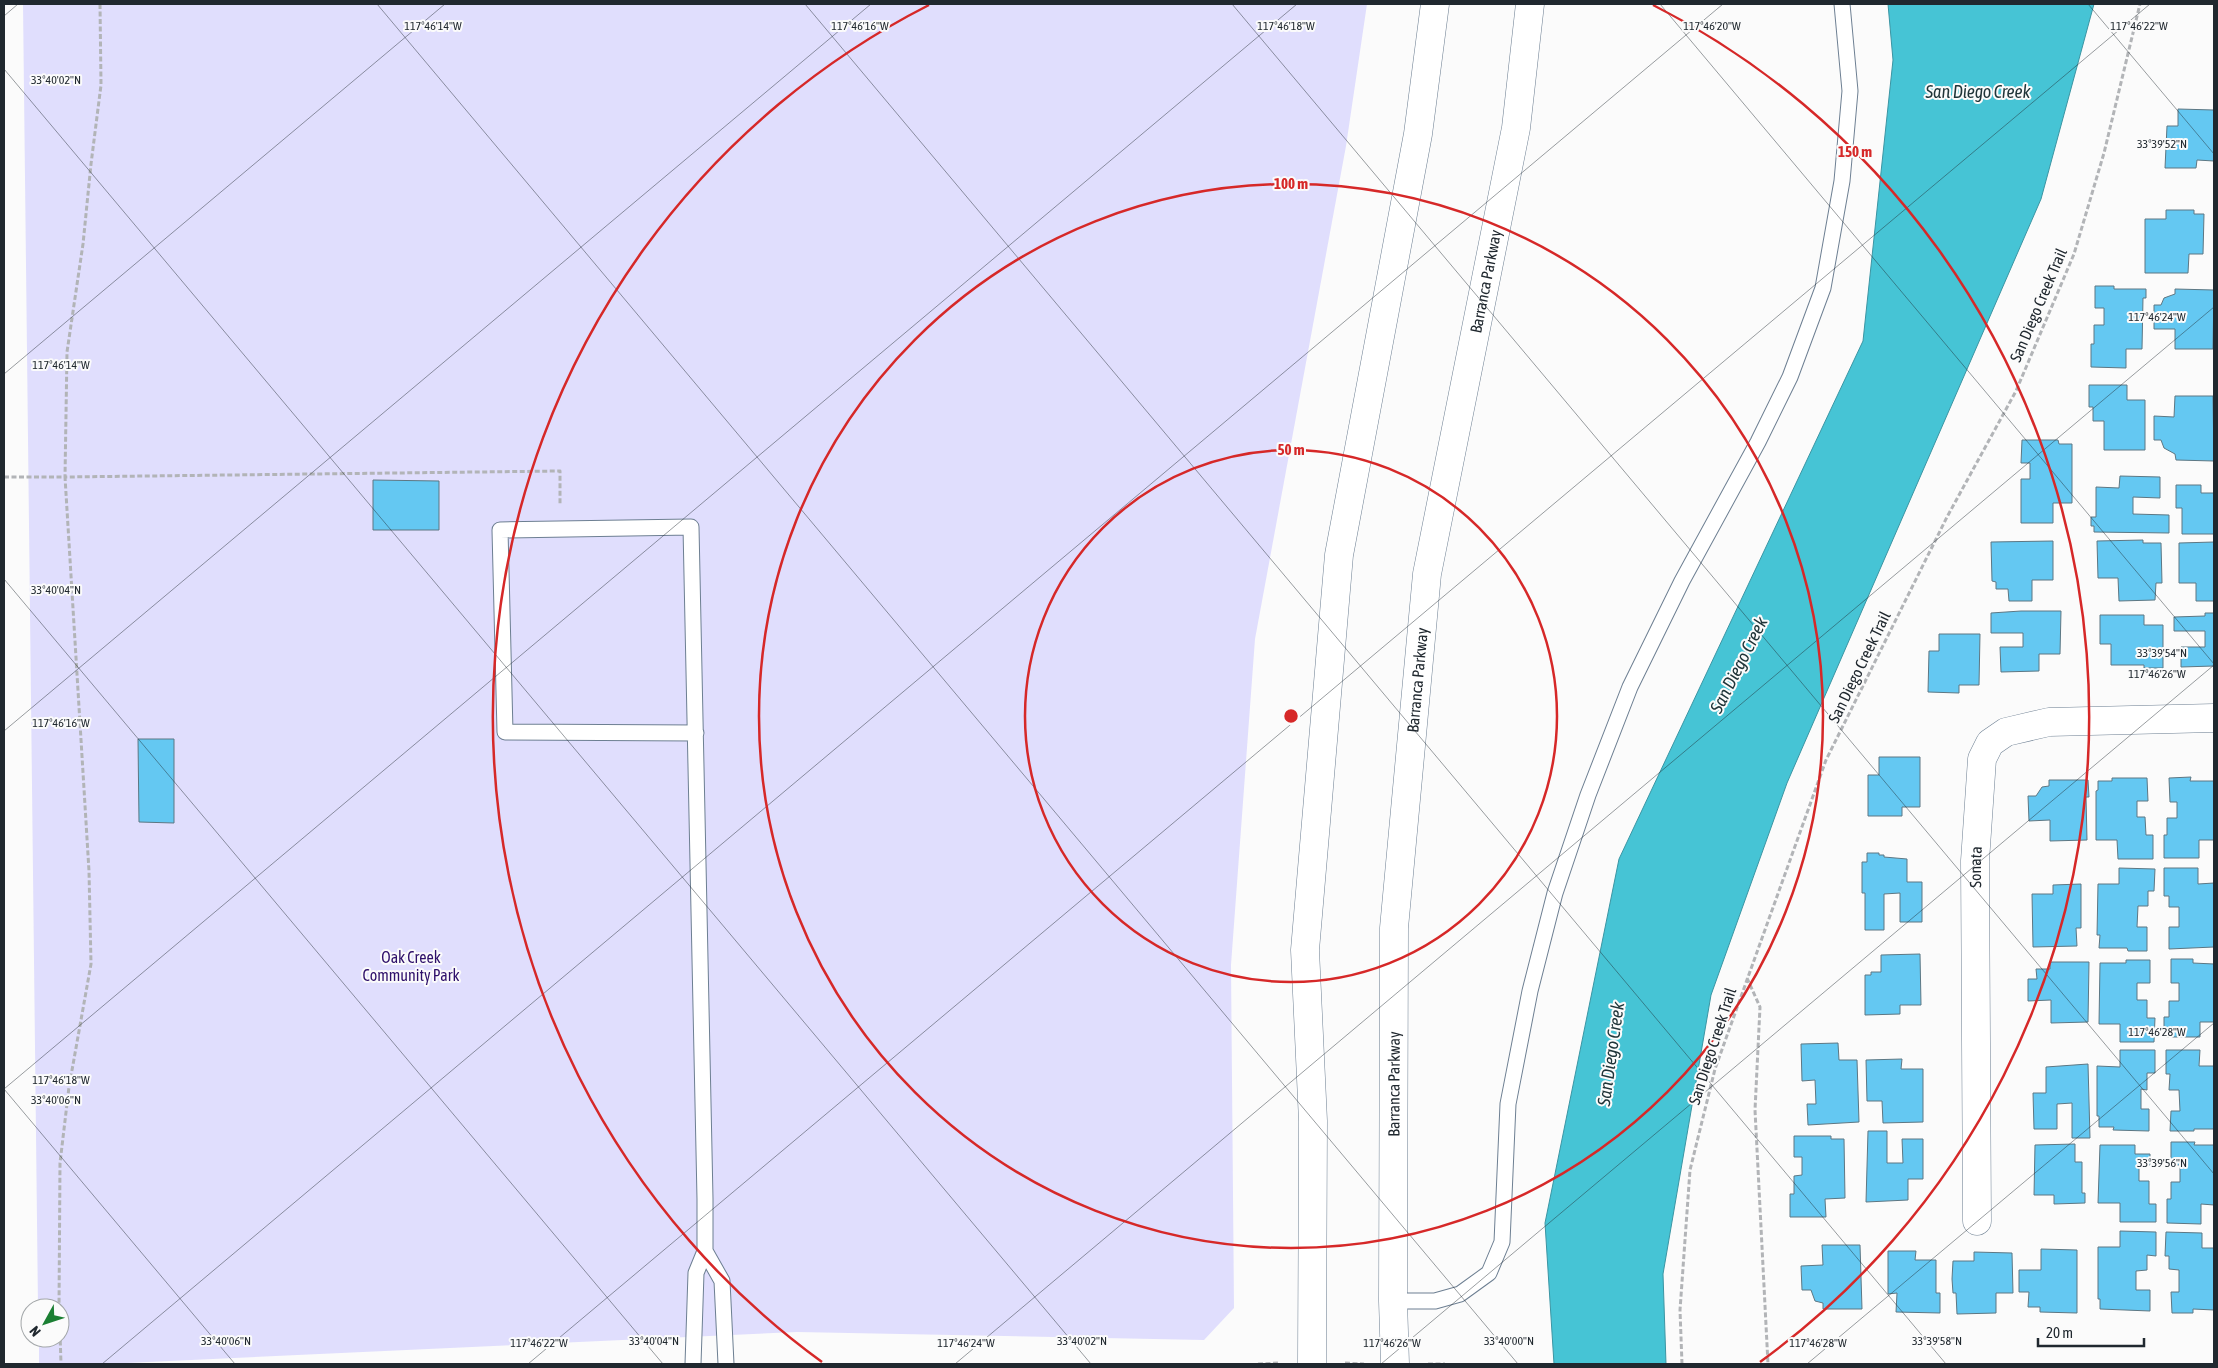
<svg xmlns="http://www.w3.org/2000/svg" width="2218" height="1368" font-family="'Asap Condensed',sans-serif">
<style>
.green{fill:#e0defd}
.water{fill:#46c4d5;stroke:#3b95a3}
.building{fill:#64c8f2;stroke:#5d7783}
.lines{fill:none;stroke-linecap:round;stroke-linejoin:round}
.service-casing{stroke:#6d7f92;stroke-width:17}
.minor-casing{stroke:#6d7f92;stroke-width:29}
.secondary-casing{stroke:#6d7f92;stroke-width:29}
.path{stroke:#b2b4b7;stroke-width:3;stroke-dasharray:5 2.5;stroke-linecap:butt}
.service{stroke:#fff;stroke-width:15}
.minor{stroke:#fff;stroke-width:28}
.secondary{stroke:#fff;stroke-width:28}
.ticks{fill:none;stroke:#20282f;stroke-width:1;stroke-opacity:0.45}
.ring{fill:none;stroke:#d62828;stroke-width:2.5}
.labels{text-anchor:middle;stroke-width:4;stroke-linejoin:round;paint-order:stroke}
.street-label{font-size:16px;fill:#20282f;stroke:#fbfbfb}
.park-label{font-size:16px;fill:#2e106a;stroke:#fbfbfb}
.water-label{font-size:18px;font-style:italic;fill:#203539;stroke:#fbfbfb}
.ticks-label{font-size:12px;text-anchor:middle;fill:#20282f;stroke:#fbfbfb;stroke-width:4;stroke-linejoin:round;paint-order:stroke}
.centre{fill:#d62828;stroke:#fbfbfb;stroke-width:2.5}
.ring-label{font-size:15px;text-anchor:middle;font-weight:bold;fill:#d62828;stroke:#fbfbfb;stroke-width:4;stroke-linejoin:round;paint-order:stroke}
</style>
<rect width="100%" height="100%" fill="#fbfbfb"/>
<path class="green" d="M 23,4 L 1367,4 L 1346,146 L 1255,639 L 1231,965 L 1234,1308 L 1204,1340 L 797,1332 L 105,1364 L 39,1364 L 39,1338 L 60,1338 L 60,1308 L 38,1308 Z"/>
<path class="water" d="M 1888,4 L 2094,4 L 2041,199 L 1787,783 L 1711,995 L 1663,1274 L 1666,1364 L 1554,1364 L 1545,1223 L 1619,859 L 1863,341 L 1893,60 Z"/>
<path class="building" d="M 2178,109 L 2214,110 L 2214,161 L 2197,160 L 2196,168 L 2165,168 L 2167,126 L 2178,126 Z
M 2166,210 L 2194,210 L 2194,214 L 2204,214 L 2203,254 L 2189,254 L 2188,273 L 2145,273 L 2145,219 L 2166,219 Z
M 2095,286 L 2114,286 L 2114,289 L 2146,289 L 2146,298 L 2143,298 L 2142,349 L 2126,349 L 2126,368 L 2091,367 L 2091,344 L 2094,344 L 2094,325 L 2104,325 L 2104,308 L 2095,308 Z
M 2175,289 L 2214,290 L 2213,349 L 2175,349 L 2175,329 L 2154,329 L 2154,305 L 2161,305 L 2164,298 L 2175,294 Z
M 2089,385 L 2127,385 L 2127,400 L 2145,400 L 2145,450 L 2104,450 L 2104,421 L 2093,421 L 2093,407 L 2089,407 Z
M 2175,396 L 2213,396 L 2214,461 L 2176,460 L 2175,454 L 2164,448 L 2161,440 L 2154,440 L 2154,416 L 2174,417 Z
M 2022,440 L 2058,440 L 2059,444 L 2072,444 L 2072,503 L 2053,503 L 2053,523 L 2021,523 L 2021,479 L 2030,479 L 2030,463 L 2021,463 Z
M 2120,476 L 2160,477 L 2160,498 L 2133,497 L 2133,514 L 2169,515 L 2169,533 L 2094,532 L 2094,526 L 2091,526 L 2091,517 L 2096,517 L 2096,487 L 2119,488 Z
M 373,480 L 439,481 L 439,530 L 373,530 Z
M 2176,485 L 2201,485 L 2201,493 L 2214,493 L 2214,534 L 2182,534 L 2182,508 L 2176,508 Z
M 2143,540 L 2143,543 L 2161,543 L 2162,583 L 2156,583 L 2155,600 L 2119,601 L 2118,578 L 2098,578 L 2097,541 Z
M 2053,541 L 2053,580 L 2032,580 L 2032,601 L 2009,601 L 2008,589 L 1996,589 L 1996,582 L 1992,581 L 1991,542 Z
M 2214,542 L 2214,601 L 2196,601 L 2196,583 L 2179,583 L 2179,543 Z
M 2021,611 L 2061,611 L 2060,654 L 2039,654 L 2039,671 L 2001,672 L 2000,647 L 2023,647 L 2023,633 L 1991,633 L 1991,613 Z
M 2205,613 L 2214,613 L 2214,666 L 2181,667 L 2181,647 L 2205,647 L 2205,631 L 2174,631 L 2174,617 L 2205,616 Z
M 2100,615 L 2144,615 L 2144,625 L 2163,625 L 2163,668 L 2144,668 L 2144,665 L 2111,665 L 2111,644 L 2100,644 Z
M 1939,634 L 1980,634 L 1979,685 L 1959,685 L 1959,693 L 1928,692 L 1929,651 L 1939,651 Z
M 138,739 L 174,739 L 174,823 L 139,822 Z
M 1879,757 L 1920,757 L 1920,807 L 1902,807 L 1902,816 L 1868,816 L 1868,775 L 1879,775 Z
M 2191,777 L 2190,781 L 2214,781 L 2214,840 L 2199,840 L 2199,858 L 2164,858 L 2164,835 L 2167,835 L 2167,818 L 2177,818 L 2177,802 L 2170,802 L 2169,778 Z
M 2112,778 L 2147,778 L 2148,801 L 2137,801 L 2137,817 L 2145,817 L 2146,835 L 2153,835 L 2153,859 L 2118,859 L 2117,840 L 2096,840 L 2096,791 L 2098,790 L 2098,781 L 2112,781 Z
M 2049,780 L 2088,780 L 2089,797 L 2086,797 L 2087,840 L 2050,841 L 2050,820 L 2029,821 L 2028,796 L 2036,796 L 2042,787 L 2049,786 Z
M 1867,853 L 1879,853 L 1879,855 L 1884,855 L 1884,857 L 1907,859 L 1907,882 L 1922,882 L 1922,922 L 1900,922 L 1900,893 L 1884,894 L 1884,930 L 1865,930 L 1865,893 L 1862,893 L 1862,862 L 1867,862 Z
M 2119,868 L 2155,869 L 2154,891 L 2148,891 L 2148,906 L 2138,906 L 2137,927 L 2147,927 L 2147,951 L 2128,951 L 2127,948 L 2099,948 L 2100,935 L 2097,935 L 2098,884 L 2119,884 Z
M 2164,868 L 2198,868 L 2198,884 L 2214,883 L 2214,947 L 2169,949 L 2169,927 L 2179,927 L 2179,907 L 2169,907 L 2169,896 L 2164,896 Z
M 2081,884 L 2081,928 L 2076,928 L 2077,946 L 2033,947 L 2032,894 L 2053,894 L 2053,885 Z
M 1920,954 L 1921,1005 L 1900,1005 L 1900,1014 L 1865,1015 L 1865,975 L 1871,975 L 1871,972 L 1881,972 L 1881,955 Z
M 2171,959 L 2193,959 L 2193,963 L 2214,964 L 2214,1022 L 2200,1022 L 2200,1037 L 2164,1037 L 2164,1017 L 2169,1017 L 2169,1001 L 2179,1001 L 2179,983 L 2171,983 Z
M 2126,960 L 2150,960 L 2150,983 L 2137,983 L 2137,1000 L 2147,1000 L 2147,1018 L 2155,1018 L 2154,1042 L 2120,1042 L 2120,1024 L 2099,1024 L 2100,963 L 2126,963 Z
M 2050,962 L 2089,962 L 2088,1022 L 2051,1023 L 2051,1000 L 2028,1001 L 2028,979 L 2037,979 L 2036,969 L 2050,969 Z
M 1838,1043 L 1839,1060 L 1857,1060 L 1859,1122 L 1808,1125 L 1807,1104 L 1816,1104 L 1815,1080 L 1802,1081 L 1801,1044 Z
M 2120,1050 L 2155,1050 L 2155,1073 L 2147,1073 L 2147,1090 L 2141,1089 L 2141,1109 L 2149,1109 L 2149,1131 L 2113,1130 L 2114,1127 L 2099,1127 L 2099,1116 L 2097,1116 L 2097,1066 L 2120,1067 Z
M 2166,1050 L 2200,1050 L 2199,1066 L 2214,1066 L 2214,1129 L 2194,1129 L 2194,1131 L 2170,1131 L 2171,1111 L 2180,1111 L 2179,1090 L 2169,1090 L 2170,1074 L 2166,1074 Z
M 1902,1059 L 1901,1069 L 1923,1069 L 1923,1122 L 1883,1123 L 1882,1101 L 1867,1101 L 1866,1060 Z
M 2088,1064 L 2090,1138 L 2072,1138 L 2072,1103 L 2057,1104 L 2057,1129 L 2034,1129 L 2033,1093 L 2046,1093 L 2046,1067 Z
M 1868,1131 L 1887,1131 L 1887,1163 L 1903,1163 L 1902,1139 L 1923,1139 L 1923,1179 L 1908,1179 L 1908,1200 L 1866,1202 Z
M 1794,1136 L 1831,1136 L 1831,1139 L 1844,1139 L 1845,1198 L 1825,1199 L 1826,1217 L 1790,1217 L 1790,1194 L 1794,1194 L 1794,1176 L 1802,1175 L 1802,1157 L 1794,1157 Z
M 2171,1142 L 2195,1142 L 2194,1145 L 2214,1145 L 2214,1205 L 2201,1204 L 2201,1224 L 2167,1223 L 2167,1199 L 2171,1199 L 2171,1182 L 2180,1182 L 2180,1165 L 2171,1165 Z
M 2075,1144 L 2075,1162 L 2082,1162 L 2082,1193 L 2085,1193 L 2085,1203 L 2054,1204 L 2054,1195 L 2034,1195 L 2035,1145 Z
M 2100,1145 L 2135,1145 L 2135,1154 L 2150,1154 L 2150,1165 L 2139,1165 L 2139,1181 L 2149,1181 L 2149,1204 L 2156,1204 L 2156,1222 L 2120,1222 L 2120,1203 L 2098,1203 Z
M 2120,1231 L 2156,1232 L 2156,1256 L 2147,1255 L 2147,1270 L 2136,1271 L 2136,1290 L 2150,1290 L 2150,1311 L 2100,1309 L 2100,1299 L 2098,1299 L 2098,1247 L 2120,1247 Z
M 2166,1232 L 2202,1233 L 2202,1248 L 2214,1248 L 2214,1310 L 2193,1309 L 2193,1313 L 2172,1313 L 2171,1292 L 2179,1292 L 2179,1270 L 2169,1269 L 2169,1256 L 2165,1256 Z
M 1822,1245 L 1860,1245 L 1862,1309 L 1823,1309 L 1823,1303 L 1815,1301 L 1811,1290 L 1802,1290 L 1801,1266 L 1823,1265 Z
M 2041,1249 L 2077,1250 L 2077,1313 L 2040,1312 L 2040,1307 L 2028,1307 L 2029,1292 L 2019,1292 L 2019,1270 L 2041,1270 Z
M 1888,1251 L 1916,1251 L 1915,1260 L 1936,1260 L 1936,1293 L 1940,1293 L 1940,1313 L 1896,1312 L 1897,1293 L 1888,1294 Z
M 1974,1252 L 2012,1253 L 2013,1293 L 1996,1293 L 1996,1313 L 1957,1314 L 1956,1293 L 1953,1293 L 1952,1279 L 1953,1261 L 1974,1261 Z"/>
<g class="lines">
<defs>
<path id="service" d="M 705,1251 L 722,1281 L 726,1364
M 1393,1301 L 1435,1301 L 1460,1294 L 1489,1273 L 1502,1242 L 1508,1104 L 1530,991 L 1555,893 L 1588,795 L 1630,687 L 1682,581 L 1758,442 L 1790,377 L 1823,288 L 1842,181 L 1850,91 L 1842,4
M 693,1364 L 696,1273 L 705,1251 L 705,1199 L 691,527 L 500,530 L 505,732 L 696,733"/>
<g id="minor">
<path id="s1" d="M 1977,1221 L 1975,861 L 1982,759 L 1990,743 L 2006,732 L 2049,722 L 2214,718"/>
</g>
<g id="secondary">
<path d="M 1312,1364 L 1313,1121 L 1305,950 L 1339,555 L 1418,134 L 1435,4"/>
<path id="s2" d="M 1395,1364 L 1393,1301 L 1394,928 L 1427,574 L 1516,128 L 1530,4"/>
</g>
</defs>
<use href="#service" class="service-casing"/>
<use href="#minor" class="minor-casing"/>
<use href="#secondary" class="secondary-casing"/>
<path class="path" d="M 100,4 L 101,85 L 91,164 L 83,244 L 67,352 L 65,477 L 560,471 L 560,504
M 4,477 L 65,477 L 89,871 L 91,964 L 69,1087 L 60,1163 L 59,1308
M 1747,978 L 1760,1007 L 1755,1110 L 1768,1364
M 60,1333 L 61,1364
M 1345,1363 L 1364,1364
M 1258,1364 L 1279,1363
M 1428,1364 L 1445,1364
M 1682,1364 L 1680,1310 L 1690,1170 L 1715,1069 L 1826,760 L 1947,517 L 2016,391 L 2074,254 L 2104,153 L 2140,4"/>
<use href="#service" class="service"/>
<use href="#minor" class="minor"/>
<use href="#secondary" class="secondary"/>
</g>
<path class="ticks" d="M 377,4 L 1518,1364M 805,4 L 1946,1364M 1232,4 L 2214,1174M 1660,4 L 2214,664M 2088,4 L 2214,154M 4,16 L 18,4M 4,69 L 1091,1364M 4,374 L 445,4M 4,579 L 663,1364M 4,731 L 871,4M 4,1089 L 1297,4M 4,1089 L 235,1364M 102,1364 L 1723,4M 528,1364 L 2150,4M 955,1364 L 2214,307M 1381,1364 L 2214,665M 1807,1364 L 2214,1023"/>
<g class="ring">
<circle cx="1291" cy="716" r="266"/>
<circle cx="1291" cy="716" r="532"/>
<path d="M822 1362A798 798 0 0 1 929 5M1653 5A798 798 0 0 1 1760 1362"/>
</g>
<g class="labels">
<g class="street-label">
<text dy="6" stroke="none"><textPath href="#s2" startOffset="1090">Barranca Parkway</textPath></text>
<text transform="translate(2038 305) rotate(-67)" y="6">San Diego Creek Trail</text>
<text transform="translate(1859 667) rotate(-64)" y="6">San Diego Creek Trail</text>
<text dy="6" stroke="none"><textPath href="#s2" startOffset="685">Barranca Parkway</textPath></text>
<text dy="6" stroke="none"><textPath href="#s1" startOffset="354">Sonata</textPath></text>
<text transform="translate(1712 1046) rotate(-72)" y="6">San Diego Creek Trail</text>
<text dy="6" stroke="none"><textPath href="#s2" startOffset="280">Barranca Parkway</textPath></text>
</g>
<g class="park-label">
<text x="411" y="963">Oak Creek<tspan x="411" dy="18">Community Park</tspan></text>
</g>
<g class="water-label">
<text x="1978" y="98">San Diego Creek</text>
<text transform="translate(1739 665) rotate(-63)" y="6">San Diego Creek</text>
<text transform="translate(1611 1054) rotate(-82)" y="6">San Diego Creek</text>
</g>
</g>
<g class="ticks-label">
<text x="433" y="30">117°46'14"W</text>
<text x="860" y="30">117°46'16"W</text>
<text x="1286" y="30">117°46'18"W</text>
<text x="1712" y="30">117°46'20"W</text>
<text x="2139" y="30">117°46'22"W</text>
<text x="56" y="84">33°40'02"N</text>
<text x="2162" y="148">33°39'52"N</text>
<text x="2157" y="321">117°46'24"W</text>
<text x="61" y="369">117°46'14"W</text>
<text x="56" y="594">33°40'04"N</text>
<text x="2162" y="657">33°39'54"N</text>
<text x="2157" y="678">117°46'26"W</text>
<text x="61" y="727">117°46'16"W</text>
<text x="2157" y="1036">117°46'28"W</text>
<text x="61" y="1084">117°46'18"W</text>
<text x="56" y="1104">33°40'06"N</text>
<text x="2162" y="1167">33°39'56"N</text>
<text x="226" y="1345">33°40'06"N</text>
<text x="654" y="1345">33°40'04"N</text>
<text x="1082" y="1345">33°40'02"N</text>
<text x="1509" y="1345">33°40'00"N</text>
<text x="1937" y="1345">33°39'58"N</text>
<text x="539" y="1347">117°46'22"W</text>
<text x="966" y="1347">117°46'24"W</text>
<text x="1392" y="1347">117°46'26"W</text>
<text x="1818" y="1347">117°46'28"W</text>
</g>
<circle cx="1291" cy="716" r="8" class="centre"/>
<g class="ring-label">
<text x="1855" y="157">150 m</text>
<text x="1291" y="189">100 m</text>
<text x="1291" y="455">50 m</text>
</g>
<rect width="2218" height="1368" fill="none" stroke="#20282f" stroke-width="10"/>
<g transform="translate(45 1323) rotate(230)"><circle r="24" fill="#fbfbfb" stroke="#a3a7a9"/>
<path d="M0-4L9 19L0 12L-9 19Z" fill="#1b7f33"/>
<text y="-8" font-size="14" font-weight="bold" text-anchor="middle" fill="#20282f">N</text>
</g>
<path d="M2038 1338v8h106v-8" fill="none" stroke="#20282f" stroke-width="2.5"/>
<text x="2046" y="1338" font-size="15" fill="#20282f" stroke="#fbfbfb" stroke-width="4" paint-order="stroke">20 m</text>
</svg>
